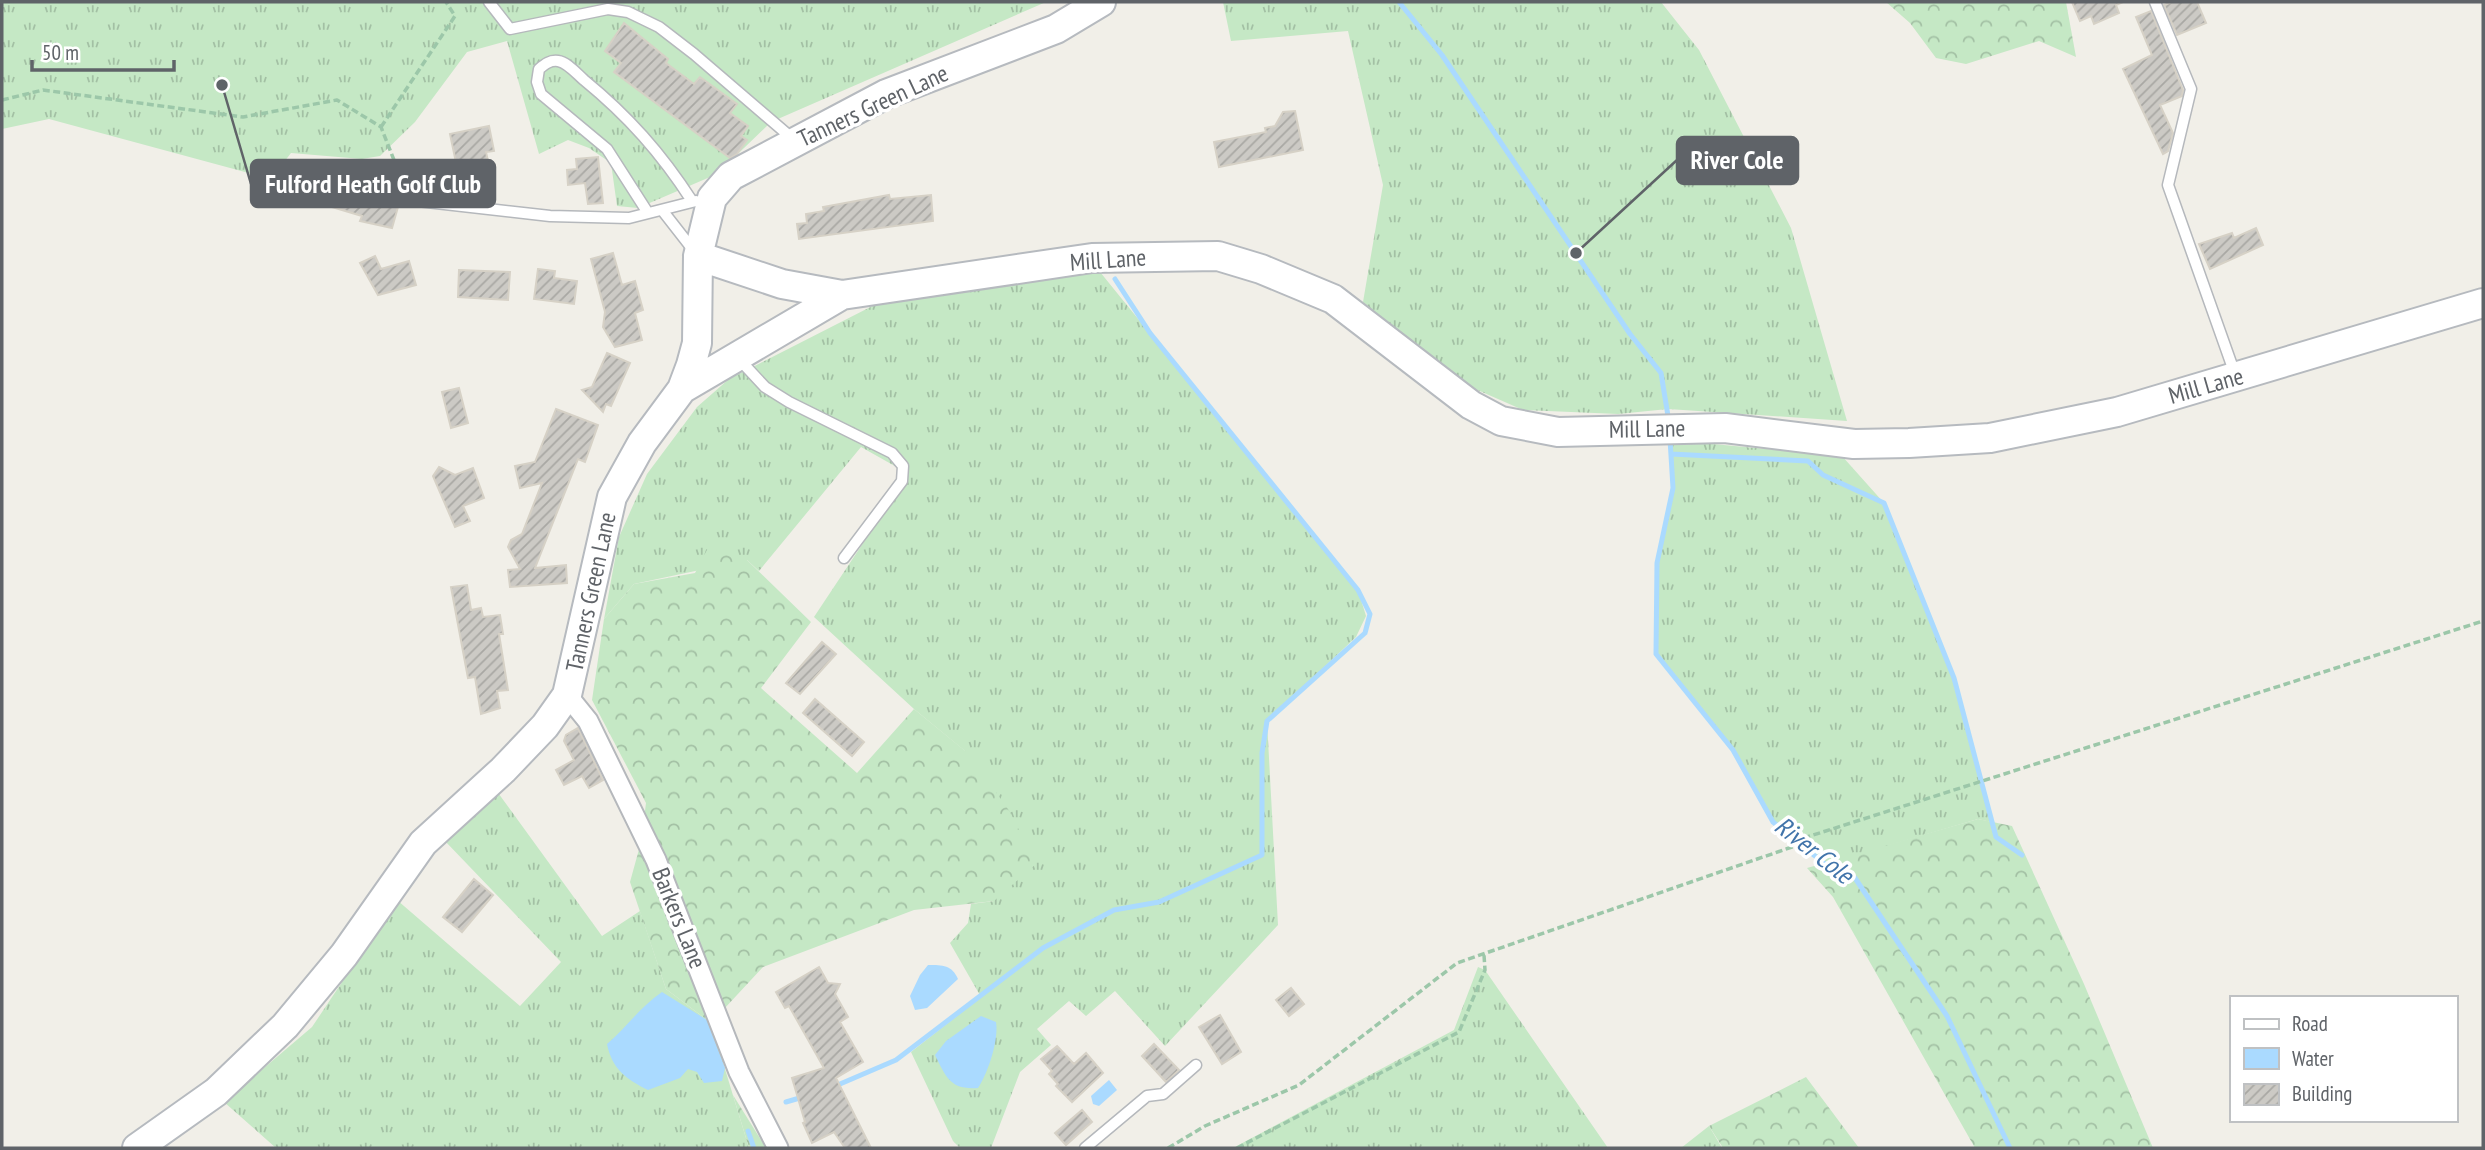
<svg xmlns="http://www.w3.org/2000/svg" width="2485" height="1150" font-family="'PT Sans Narrow',sans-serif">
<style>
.grass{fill:url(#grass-tufts)}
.forest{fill:url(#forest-crowns)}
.water{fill:#aadaff}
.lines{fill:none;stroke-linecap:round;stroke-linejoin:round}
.stream{stroke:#aadaff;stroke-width:5}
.building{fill:url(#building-hatch);stroke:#d6d1c6;stroke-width:2}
.lane-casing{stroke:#b5b8bc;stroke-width:13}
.street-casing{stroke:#b5b8bc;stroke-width:23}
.secondary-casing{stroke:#b6babf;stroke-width:32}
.path{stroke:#9cc7a9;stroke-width:3.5;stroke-dasharray:7 3.5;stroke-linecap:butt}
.lane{stroke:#fff;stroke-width:10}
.street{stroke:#fff;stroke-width:19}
.secondary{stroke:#fff;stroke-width:28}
.labels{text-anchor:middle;stroke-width:7;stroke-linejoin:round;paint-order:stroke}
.street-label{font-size:24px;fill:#5f6368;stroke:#fff}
.water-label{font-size:26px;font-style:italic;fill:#4174aa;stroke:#fff}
.leader{fill:none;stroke:#5f6368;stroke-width:2.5}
.callout-dot{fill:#5f6368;stroke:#fff;stroke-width:2.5}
.callout{fill:#5f6368;stroke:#5f6368;stroke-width:2.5}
.callout-label{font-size:26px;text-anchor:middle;font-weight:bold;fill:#fff}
</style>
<defs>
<pattern id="grass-tufts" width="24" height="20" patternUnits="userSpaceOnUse" patternTransform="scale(1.75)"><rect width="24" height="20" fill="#c5e8c5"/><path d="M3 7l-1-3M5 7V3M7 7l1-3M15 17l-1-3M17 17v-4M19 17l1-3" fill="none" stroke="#a3c0a4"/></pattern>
<pattern id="forest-crowns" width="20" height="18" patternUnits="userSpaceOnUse" patternTransform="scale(1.75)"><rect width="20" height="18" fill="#c5e8c5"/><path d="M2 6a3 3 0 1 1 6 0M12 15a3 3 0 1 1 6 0" fill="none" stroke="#a3c0a4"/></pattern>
<pattern id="building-hatch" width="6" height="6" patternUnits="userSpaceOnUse" patternTransform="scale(1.75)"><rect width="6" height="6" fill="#cccac5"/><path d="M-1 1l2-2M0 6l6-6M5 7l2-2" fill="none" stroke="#a9a8a4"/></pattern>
</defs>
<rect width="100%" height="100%" fill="#f1efe8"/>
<path class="grass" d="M 2,2 L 1046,2 L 771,122 L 717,174 L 638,208 L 617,206 L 611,163 L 589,148 L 568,140 L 539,154 L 507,41 L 467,52 L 415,122 L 380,156 L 362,159 L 291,153 L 271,179 L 49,119 L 2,129 Z
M 1223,2 L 1661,2 L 1699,50 L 1791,228 L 1847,421 L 1668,409 L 1618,414 L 1523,410 L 1457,381 L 1363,302 L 1383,185 L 1348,31 L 1231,41 Z
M 1096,267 L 1358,590 L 1366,616 L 1356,637 L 1267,721 L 1278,925 L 1165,1046 L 1115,991 L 1086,1016 L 1069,1001 L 1037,1029 L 1051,1045 L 1020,1072 L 991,1148 L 960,1148 L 953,1141 L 911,1052 L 981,997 L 950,943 L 968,923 L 971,904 L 994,901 L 965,751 L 914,709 L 814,617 L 909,474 L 861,447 L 759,571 L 747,560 L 634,584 L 604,619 L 619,537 L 647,474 L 697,407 L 729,379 L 892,296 Z
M 1670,440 L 1842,456 L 1884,503 L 1954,678 L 1991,822 L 1978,819 L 1825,864 L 1773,822 L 1733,750 L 1656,654 L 1657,563 L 1673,488 Z
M 496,790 L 602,936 L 640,911 L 666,989 L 711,1023 L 749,1148 L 276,1148 L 224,1102 L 312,1027 L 397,900 L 520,1006 L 561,962 L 444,840 Z
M 1478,967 L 1485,970 L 1608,1148 L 1233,1148 L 1454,1030 Z
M 1709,1126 L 1722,1148 L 1681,1148 Z"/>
<path class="forest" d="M 1886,2 L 2066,2 L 2076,57 L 2039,41 L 1966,64 L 1936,58 L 1910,23 Z
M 709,546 L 747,560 L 811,622 L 761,688 L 857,773 L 914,709 L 969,754 L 1010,812 L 1036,864 L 994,901 L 914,910 L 763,967 L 711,1023 L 666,989 L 630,882 L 641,842 L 646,803 L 592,700 L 604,619 L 634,584 L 695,573 Z
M 1978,819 L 2012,826 L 2084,984 L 2153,1148 L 1975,1148 L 1833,897 L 1807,868 Z
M 1806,1077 L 1859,1148 L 1723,1148 L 1709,1126 Z
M 733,1095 L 766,1148 L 749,1148 Z"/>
<path class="water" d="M 928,965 C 943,965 952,965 958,979 L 927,1008 L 915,1010 L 910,996 L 920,975 Z
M 662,992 L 707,1020 L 725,1068 L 722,1081 L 704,1083 L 697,1072 L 688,1069 L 680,1078 L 648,1090 C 626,1079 612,1069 607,1044 C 627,1027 640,1007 662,992 Z
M 981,1016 L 996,1022 C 999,1040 988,1073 978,1088 C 950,1090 946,1077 935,1055 L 946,1041 Z
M 1109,1080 L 1117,1090 L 1099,1106 L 1093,1104 L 1091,1096 Z"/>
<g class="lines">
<path class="stream" d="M 1399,2 L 1442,55 L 1630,334 L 1661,373 L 1669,422
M 1670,439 L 1673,488 L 1657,563 L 1656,654 L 1733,750 L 1773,822 L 1825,864 L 1855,878 L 1947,1016 L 2010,1148
M 1671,454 L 1808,461 L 1823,475 L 1884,503 L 1954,678 L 1996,837 L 2022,855
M 833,1087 L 896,1060 L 1043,948 L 1114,910 L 1159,902 L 1262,855 L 1262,753 L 1267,721 L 1365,633 L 1370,614 L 1358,590 L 1150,333 L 1115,279
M 786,1102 L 803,1097
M 748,1131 L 754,1148"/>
</g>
<path class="building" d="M 2072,2 L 2123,2 L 2116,5 L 2119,13 L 2094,24 L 2091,16 L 2080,21 Z
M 2172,2 L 2197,2 L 2206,23 L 2177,35 L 2164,5 Z
M 2151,11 L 2183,90 L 2182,96 L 2160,105 L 2173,133 L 2168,151 L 2163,154 L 2123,69 L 2152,55 L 2136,17 Z
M 624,23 L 668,59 L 666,63 L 694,84 L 700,77 L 737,104 L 730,113 L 748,126 L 741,136 L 747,140 L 737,154 L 730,158 L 614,72 L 621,63 L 605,51 Z
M 1295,111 L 1303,150 L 1219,167 L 1214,142 L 1266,132 L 1265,128 L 1275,126 L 1283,112 Z
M 489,126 L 494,151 L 486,152 L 489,166 L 458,172 L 450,134 Z
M 598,157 L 603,203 L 588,204 L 585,183 L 568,185 L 567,170 L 577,169 L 576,159 Z
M 337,189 L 398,207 L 392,228 L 360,221 L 362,216 L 332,207 Z
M 889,195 L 890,199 L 931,195 L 933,221 L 799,239 L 797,224 L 807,223 L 806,214 L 824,211 L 823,207 Z
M 2256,228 L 2263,245 L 2210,269 L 2199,244 L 2232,233 L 2234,238 Z
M 613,253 L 622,285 L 635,281 L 643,310 L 635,313 L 642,340 L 615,347 L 603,327 L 605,312 L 591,259 Z
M 375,256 L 381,269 L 409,261 L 416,285 L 378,295 L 360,263 Z
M 538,269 L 555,271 L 554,278 L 577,281 L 574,304 L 534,299 Z
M 459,270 L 510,272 L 508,300 L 458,297 Z
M 607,353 L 630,363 L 611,406 L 606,404 L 603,412 L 582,390 L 592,387 Z
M 459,388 L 468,423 L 451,428 L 442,392 Z
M 556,409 L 598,425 L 585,462 L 578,459 L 535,568 L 566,565 L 567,583 L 510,587 L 508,570 L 520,569 L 508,547 L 511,540 L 522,534 L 542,483 L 520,488 L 515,466 L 535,462 Z
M 439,467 L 455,475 L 473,468 L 484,498 L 463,506 L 470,521 L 455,527 L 433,476 Z
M 467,585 L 471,610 L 481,608 L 483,617 L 500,615 L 503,634 L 499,634 L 508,690 L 497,691 L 500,708 L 481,714 L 475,677 L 468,678 L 451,587 Z
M 822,642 L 836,654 L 800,694 L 786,683 Z
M 815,699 L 864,742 L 852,756 L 803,713 Z
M 578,728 L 603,780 L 589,788 L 582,776 L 564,785 L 556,770 L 574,760 L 564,741 L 566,735 Z
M 474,879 L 493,895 L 462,932 L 443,917 Z
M 819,967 L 828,983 L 840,984 L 835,994 L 848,1017 L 840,1022 L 863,1062 L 836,1078 L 871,1148 L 845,1148 L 834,1132 L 812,1143 L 803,1123 L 805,1122 L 792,1078 L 824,1068 L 789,1006 L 785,1008 L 776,992 Z
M 1291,988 L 1304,1004 L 1289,1016 L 1276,1000 Z
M 1220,1015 L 1241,1052 L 1222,1064 L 1199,1027 Z
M 1154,1044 L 1179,1070 L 1166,1082 L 1142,1056 Z
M 1057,1046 L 1074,1064 L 1086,1053 L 1103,1073 L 1072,1102 L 1056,1086 L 1058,1084 L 1049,1074 L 1052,1071 L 1041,1059 Z
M 1082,1110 L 1092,1122 L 1066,1145 L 1055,1133 Z"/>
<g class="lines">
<defs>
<path id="lane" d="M 489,2 L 510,29 L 608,9 L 628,12 L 659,27 L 694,54 L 793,139
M 2155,2 L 2191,89 L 2168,185 L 2235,374
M 409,200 L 550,216 L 629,218 L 696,201
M 662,210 L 694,251
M 648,213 L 607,149 L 541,94 L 537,82 L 539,69 C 545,64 550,60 558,61 C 567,62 577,74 584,80 C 628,116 661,153 692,201
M 738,358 L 765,387 L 789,402 L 892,453 L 903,466 L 902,481 L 844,558
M 1085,1148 L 1147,1096 L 1163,1094 L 1196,1065"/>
<path id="street" d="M 567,695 L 588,721 L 656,860 L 739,1072 L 778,1148"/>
<path id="secondary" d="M 698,256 L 782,284 L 842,295
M 682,389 L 842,295 L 1092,258 L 1218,256 L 1261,269 L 1333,299 L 1471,405 L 1501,421 L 1558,432 L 1725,428 L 1854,444 L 1909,443 L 1990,438 L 2117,412 L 2483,303
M 137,1148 L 216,1092 L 285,1026 L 344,955 L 423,843 L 503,770 L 545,726 L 567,695 L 612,497 L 642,443 L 682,389 L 691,365 L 697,343 L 698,256 L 712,198 L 731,176 L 886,94 L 1056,29 L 1101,2"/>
</defs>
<use href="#lane" class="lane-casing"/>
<use href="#street" class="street-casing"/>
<use href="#secondary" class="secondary-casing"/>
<path class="path" d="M 2,100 L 43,90 L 243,117 L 337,100 L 381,127 L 405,188
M 381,127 L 455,16 L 446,2
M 1168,1148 L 1205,1126 L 1299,1085 L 1457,963 L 1792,847 L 1807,837 L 2483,621
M 1237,1148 L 1459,1032 L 1485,970 L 1484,955"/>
<use href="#lane" class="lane"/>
<use href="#street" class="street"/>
<use href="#secondary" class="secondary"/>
</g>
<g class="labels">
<g class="street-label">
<text transform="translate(873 106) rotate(-25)" y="8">Tanners Green Lane</text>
<text transform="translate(1108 260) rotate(-4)" y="8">Mill Lane</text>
<text transform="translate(2206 386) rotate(-16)" y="8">Mill Lane</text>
<text transform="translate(1647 429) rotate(-1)" y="8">Mill Lane</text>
<text transform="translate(591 592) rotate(-78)" y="8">Tanners Green Lane</text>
<text transform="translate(679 918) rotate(68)" y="8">Barkers Lane</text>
</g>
<g class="water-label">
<text transform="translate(1814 850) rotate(38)" y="9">River Cole</text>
</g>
</g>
<path class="leader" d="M1576 253L1677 160M222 85L251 184"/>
<g class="callout-dot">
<circle cx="1576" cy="253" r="7"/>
<circle cx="222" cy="85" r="7"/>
</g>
<g class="callout">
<rect x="1677" y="137" width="121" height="47" rx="7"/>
<rect x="251" y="160" width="244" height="47" rx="7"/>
</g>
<g class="callout-label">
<text x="1737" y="169">River Cole</text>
<text x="373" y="193">Fulford Heath Golf Club</text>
</g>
<rect width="2485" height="1150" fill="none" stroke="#5f6368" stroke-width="7"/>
<rect x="2230" y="996" width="228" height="126" fill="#ffffff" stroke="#bfc1c3" stroke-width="2"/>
<rect x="2244" y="1019" width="35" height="10" fill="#ffffff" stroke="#bfc1c3" stroke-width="2"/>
<text x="2292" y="1031" font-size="21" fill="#5f6368">Road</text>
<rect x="2244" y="1048" width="35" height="21" fill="#aadaff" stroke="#bfc1c3" stroke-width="2"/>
<text x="2292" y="1066" font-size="21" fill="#5f6368">Water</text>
<rect x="2244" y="1084" width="35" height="21" fill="url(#building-hatch)" stroke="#bfc1c3" stroke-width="2"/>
<text x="2292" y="1101" font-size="21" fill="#5f6368">Building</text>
<path d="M32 60v10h142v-10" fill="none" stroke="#5f6368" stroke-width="3.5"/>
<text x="42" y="60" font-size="21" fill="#5f6368" stroke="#ffffff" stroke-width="5" paint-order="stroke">50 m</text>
</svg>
